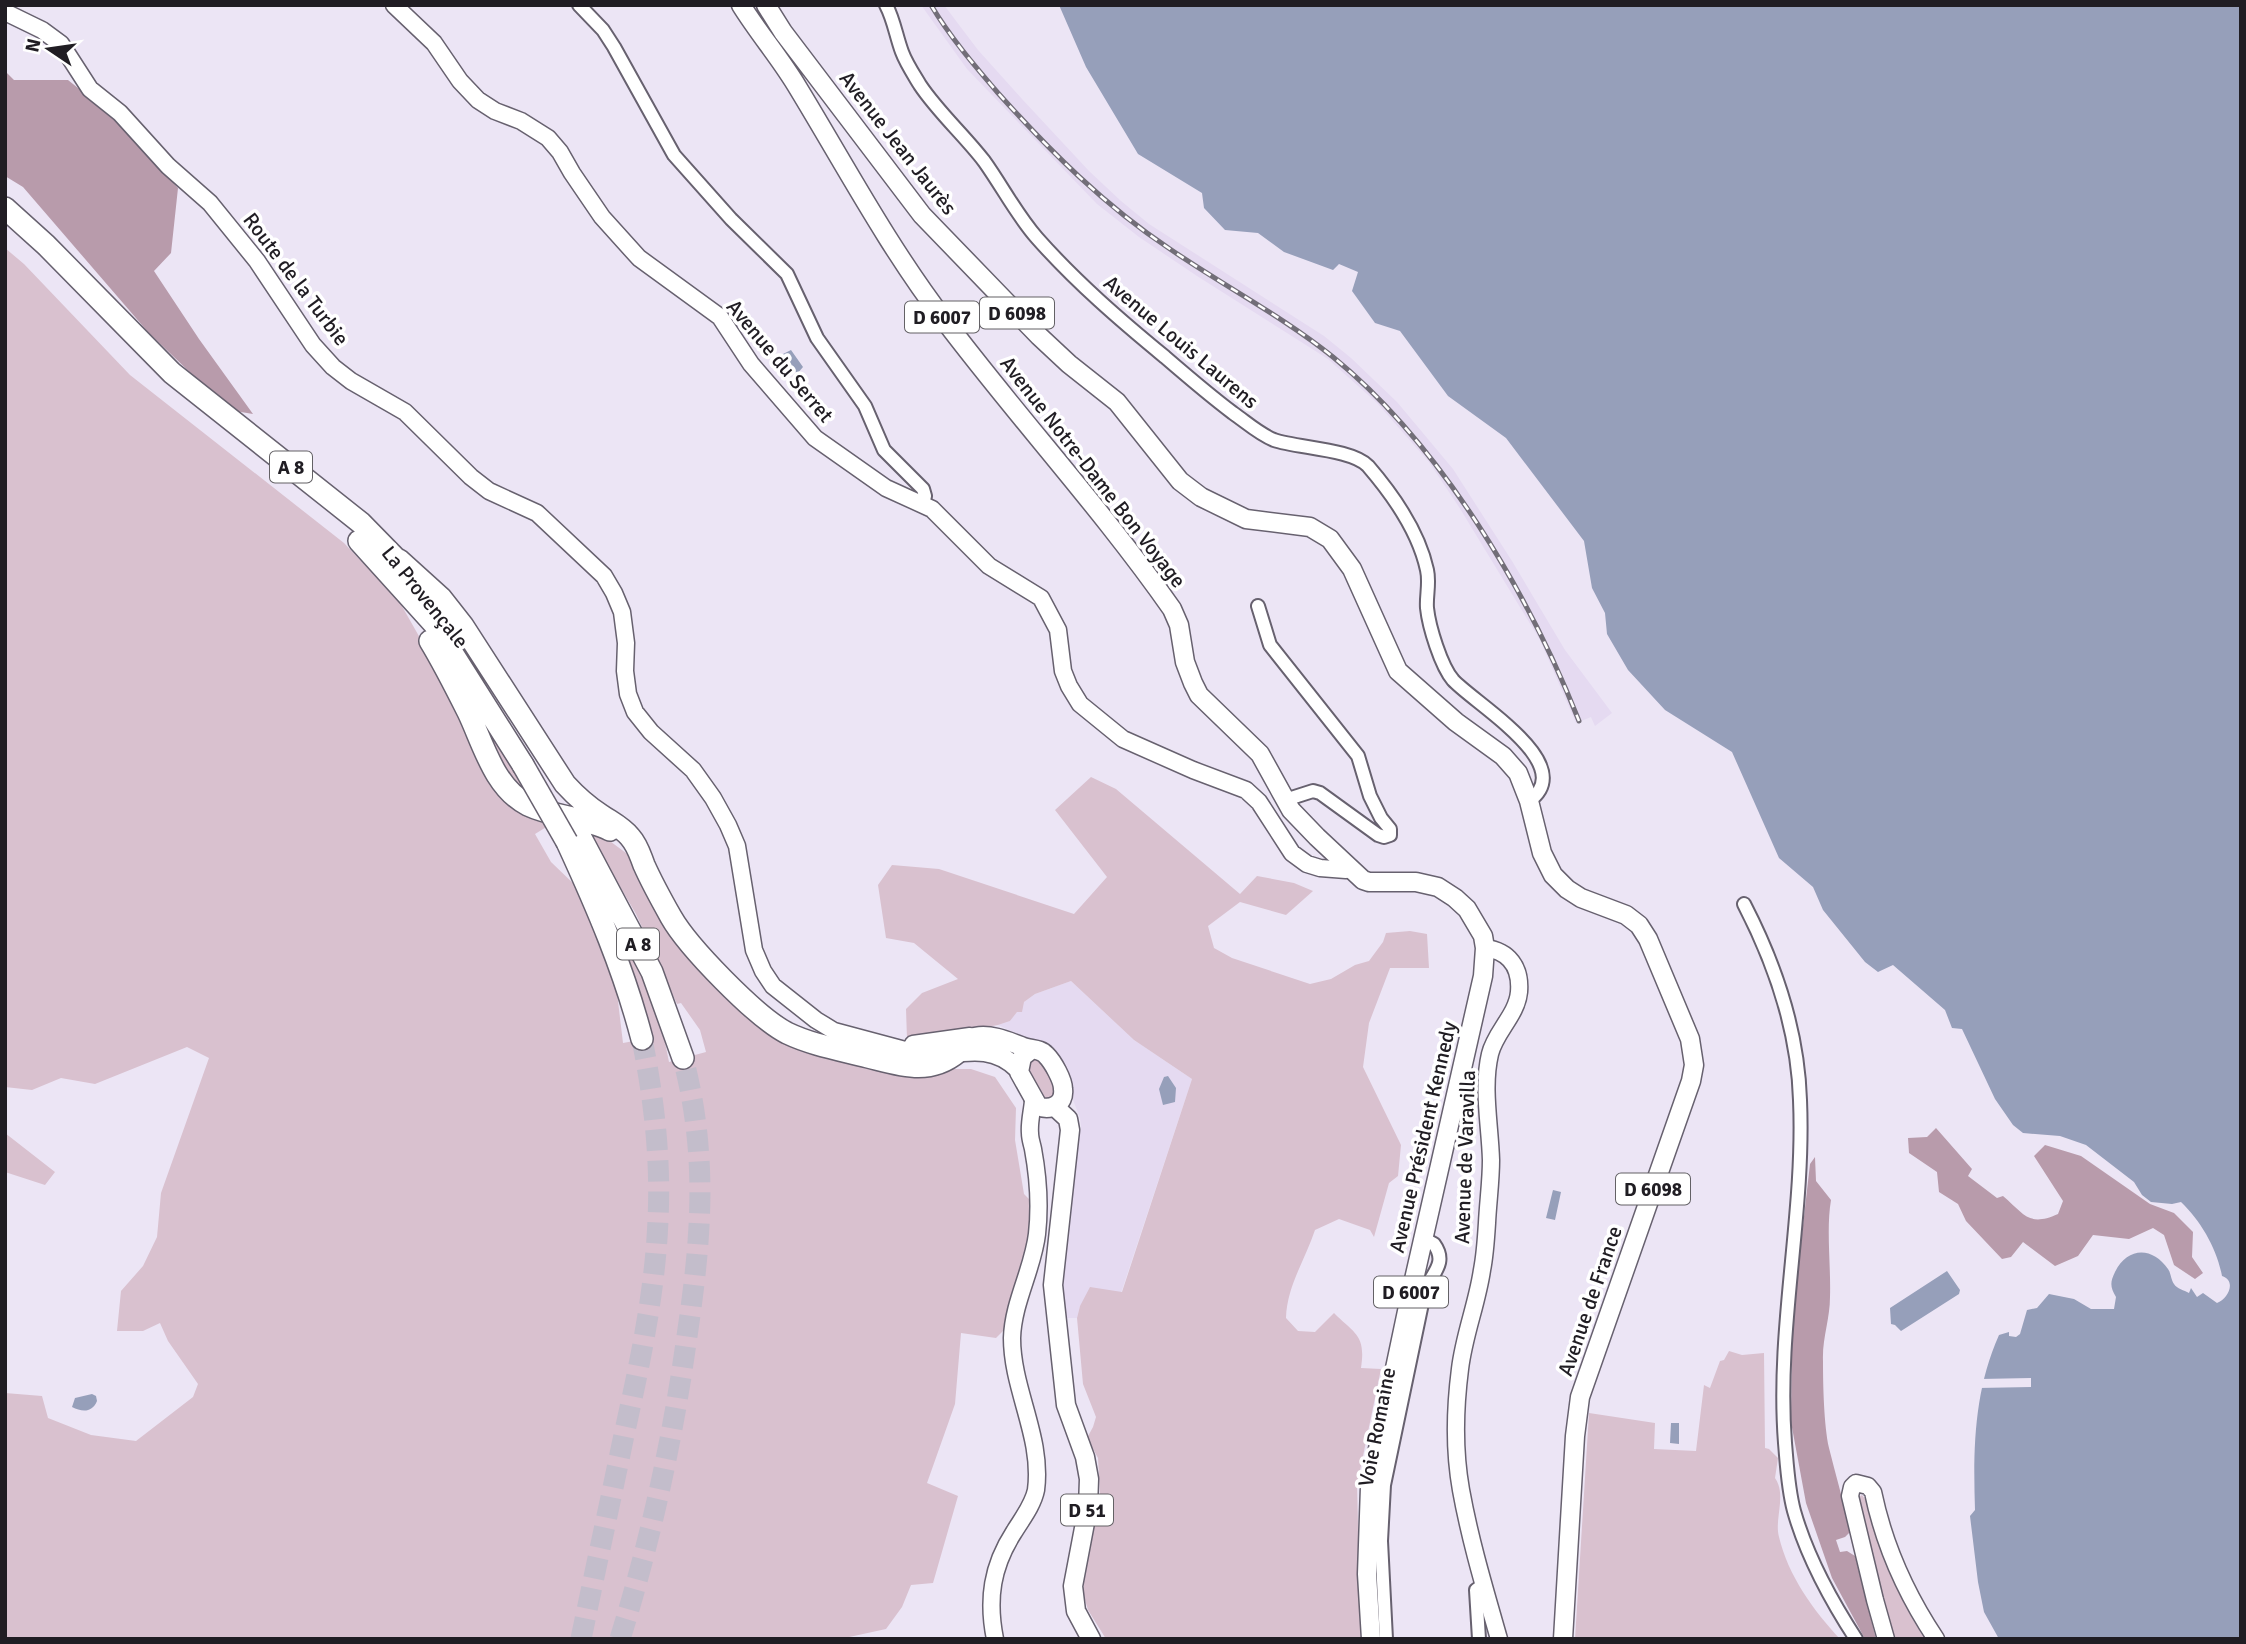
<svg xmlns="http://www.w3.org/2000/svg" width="2246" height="1644" font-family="Signika,sans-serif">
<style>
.built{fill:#e5daf1}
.green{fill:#d9c1cf}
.forest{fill:#b89bab}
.water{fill:#969fba}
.pier{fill:#ece5f5}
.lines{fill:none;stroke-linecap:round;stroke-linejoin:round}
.highway-tunnel{stroke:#c3bdcb;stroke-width:21;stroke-dasharray:21 10;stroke-linecap:butt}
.street-casing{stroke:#67616f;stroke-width:16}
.secondary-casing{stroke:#67616f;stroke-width:19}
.primary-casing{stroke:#67616f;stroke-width:21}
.highway-casing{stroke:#67616f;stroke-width:24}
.street{stroke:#fff;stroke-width:12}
.secondary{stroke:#fff;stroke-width:16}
.primary{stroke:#fff;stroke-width:18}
.highway{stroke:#fff;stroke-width:21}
.rail-casing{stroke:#726e78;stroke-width:5}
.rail{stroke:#fff;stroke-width:2.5;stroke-dasharray:8;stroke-linecap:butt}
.highway-bridge-casing{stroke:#67616f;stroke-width:24;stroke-linecap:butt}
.highway-bridge{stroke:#fff;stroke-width:21}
.labels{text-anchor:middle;stroke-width:7;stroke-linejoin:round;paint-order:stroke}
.shield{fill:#fff;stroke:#636165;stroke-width:2}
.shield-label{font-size:19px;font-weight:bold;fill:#201d23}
.street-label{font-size:21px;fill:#201d23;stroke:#fff}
</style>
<rect width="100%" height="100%" fill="#ece5f5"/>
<path class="built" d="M 921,5 L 944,5 L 978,50 L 1022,99 L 1089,171 L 1121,201 L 1149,224 L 1324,336 L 1351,358 L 1397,402 L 1453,469 L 1512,561 L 1565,650 L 1612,713 L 1595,726 L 1591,717 L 1576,723 L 1540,640 L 1459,507 L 1429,462 L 1377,403 L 1328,359 L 1197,276 L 1139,237 L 1097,204 L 967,69 Z
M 1071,981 L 1134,1040 L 1192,1079 L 1121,1293 L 1080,1306 L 1077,1318 L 1064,1318 L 1059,1270 L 1081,1126 L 1080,1118 L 1073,1100 L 1070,1080 L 1054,1049 L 1048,1045 L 1029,1039 L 998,1025 L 1010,1021 L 1024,1002 L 1035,994 Z"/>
<path class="green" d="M 5,248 L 24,264 L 130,375 L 344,543 L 399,601 L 420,638 L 492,786 C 509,804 535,806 548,826 L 535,834 L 551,862 L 577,887 L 607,952 L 617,993 L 623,1043 L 650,1038 L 600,896 L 607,898 L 659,1013 L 669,1062 L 706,1052 L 700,1030 L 681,1003 L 677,1004 L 636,914 L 588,832 L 603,836 L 626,853 L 752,1016 L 947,1069 L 971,1069 L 995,1077 L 1016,1108 L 1015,1140 L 1024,1194 L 1031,1201 L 1025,1309 L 996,1338 L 961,1333 L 955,1404 L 927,1483 L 958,1496 L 933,1583 L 911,1585 L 902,1607 L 886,1629 L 840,1639 L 5,1639 L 5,1393 L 42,1396 L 48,1418 L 91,1435 L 136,1441 L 193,1397 L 198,1384 L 168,1341 L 160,1323 L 143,1331 L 117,1331 L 121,1291 L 143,1266 L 157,1237 L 161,1193 L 209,1058 L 187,1047 L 95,1084 L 61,1078 L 32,1090 L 5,1087 Z
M 454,671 L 534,803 L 513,789 Z
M 1091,777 L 1116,789 L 1240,894 L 1257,876 L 1294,883 L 1313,891 L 1286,915 L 1240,902 L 1208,926 L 1214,948 L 1232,958 L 1310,984 L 1331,979 L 1355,965 L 1369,961 L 1383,942 L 1386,933 L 1410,931 L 1427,934 L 1429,968 L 1390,968 L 1369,1023 L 1363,1067 L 1401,1145 L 1398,1176 L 1389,1183 L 1374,1237 L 1370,1230 L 1339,1219 L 1315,1230 C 1305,1260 1287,1286 1286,1318 L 1298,1331 L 1315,1332 L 1334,1313 C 1355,1334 1366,1335 1361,1368 L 1381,1369 L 1357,1485 L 1361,1639 L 1106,1639 L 1088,1610 L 1083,1593 L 1084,1575 L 1100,1494 L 1098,1458 L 1087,1438 L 1093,1427 L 1096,1417 L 1083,1384 L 1077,1318 L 1080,1306 L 1090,1287 L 1122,1292 L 1192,1079 L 1134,1040 L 1071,981 L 1035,994 L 1024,1002 L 1022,1012 L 1017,1012 L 1010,1021 L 998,1025 L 918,1039 L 907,1039 L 906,1009 L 922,993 L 958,979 L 914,943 L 886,938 L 878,885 L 892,865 L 939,869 L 1074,914 L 1107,877 L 1055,810 Z
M 1034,1058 L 1042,1062 L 1055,1088 L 1052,1099 L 1043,1099 L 1026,1066 Z
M 5,1133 L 55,1172 L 45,1185 L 5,1172 Z
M 1729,1351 L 1742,1355 L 1764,1353 L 1765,1448 L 1769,1449 L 1778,1458 L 1775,1478 C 1787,1495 1774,1519 1779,1537 C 1788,1575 1813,1610 1840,1639 L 1575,1639 L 1589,1413 L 1655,1423 L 1654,1449 L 1696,1451 L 1704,1385 L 1710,1388 L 1720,1361 L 1724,1360 Z
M 1862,1495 L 1868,1503 C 1882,1553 1896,1595 1925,1639 L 1897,1639 L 1894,1635 L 1882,1593 L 1859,1497 Z"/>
<path class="forest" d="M 5,71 L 14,80 L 68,80 L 118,120 L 178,188 L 171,253 L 154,271 L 199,339 L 253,414 L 229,410 L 148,332 L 23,187 L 5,176 Z
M 1936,1128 L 1972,1169 L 1968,1176 L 1997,1198 L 2003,1196 C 2025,1215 2029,1227 2058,1214 L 2063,1201 L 2034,1156 L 2045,1145 L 2081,1156 L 2150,1204 L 2174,1213 L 2193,1232 L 2192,1257 L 2203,1273 L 2195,1279 L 2174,1265 L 2164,1235 L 2153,1228 L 2129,1239 L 2093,1235 L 2078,1256 L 2055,1266 L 2023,1242 L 2011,1257 L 2002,1259 L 1966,1221 L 1958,1204 L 1939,1192 L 1937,1172 L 1909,1153 L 1908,1138 L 1927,1137 Z
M 1815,1157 L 1816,1181 L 1831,1200 C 1826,1229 1831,1266 1830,1297 C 1830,1319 1822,1339 1823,1361 C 1823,1386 1824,1425 1829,1448 C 1836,1476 1844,1503 1850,1532 L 1845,1537 L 1836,1540 L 1840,1552 L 1847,1551 L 1855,1556 L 1876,1639 L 1865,1639 L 1832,1578 L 1806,1503 L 1791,1422 L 1792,1322 L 1810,1164 Z"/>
<path class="water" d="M 1059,5 L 2241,5 L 2241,1639 L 1999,1639 L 1984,1612 L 1978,1582 L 1970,1516 L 1975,1510 C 1973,1449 1974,1391 1999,1335 L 2009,1332 L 2009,1336 L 2016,1337 L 2020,1334 L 2027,1310 L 2037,1308 L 2049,1294 L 2074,1299 L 2091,1309 L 2114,1309 L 2116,1297 C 2110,1287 2110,1282 2115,1272 C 2128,1246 2153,1247 2168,1269 C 2171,1273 2171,1280 2174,1284 C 2177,1289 2184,1290 2189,1293 L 2191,1288 L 2197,1297 L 2203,1293 L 2217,1303 C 2228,1299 2237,1281 2222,1276 C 2217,1249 2201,1221 2181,1202 L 2172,1204 L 2151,1202 L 2142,1195 L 2134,1182 L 2086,1145 L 2060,1136 L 2023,1133 L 2013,1125 L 1995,1099 L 1962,1029 L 1952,1028 L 1945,1010 L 1893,965 L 1878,972 L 1865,962 L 1823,910 L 1813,887 L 1779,858 L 1732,752 L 1665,710 L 1628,670 L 1607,634 L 1605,613 L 1592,588 L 1584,541 L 1506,438 L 1448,396 L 1400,331 L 1375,323 L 1352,291 L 1358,272 L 1339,264 L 1333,270 L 1284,252 L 1258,233 L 1225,230 L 1204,208 L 1202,193 L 1138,154 L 1086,67 Z
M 791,350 L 803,367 L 797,374 L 783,354 Z
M 1168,1076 L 1176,1088 L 1175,1102 L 1163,1105 L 1159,1089 L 1164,1077 Z
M 1553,1190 L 1561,1192 L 1555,1220 L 1546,1218 Z
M 1947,1271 L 1960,1290 L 1959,1294 L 1901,1331 L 1895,1325 L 1891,1324 L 1890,1308 Z
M 92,1394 L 96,1396 L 97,1401 C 92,1413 82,1412 72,1407 L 75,1398 Z
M 1671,1423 L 1679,1423 L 1679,1444 L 1670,1443 Z"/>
<path class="pier" d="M 2031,1378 L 2031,1387 L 1978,1388 L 1980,1379 Z"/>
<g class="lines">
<path class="highway-tunnel" d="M 581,1639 C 595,1571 610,1503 624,1435 C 640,1363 655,1293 658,1220 C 661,1159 654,1099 642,1039
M 620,1639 C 650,1542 672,1443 686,1343 C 701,1242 709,1158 683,1058"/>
<defs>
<path id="street" d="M 579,5 L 603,30 L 614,47 L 674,155 L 731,219 L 787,274 L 817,338 L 865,406 L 884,450 L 923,489 L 925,496 L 923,503
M 886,5 C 894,20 896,36 902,52 C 906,63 914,75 920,85 C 938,112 964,135 984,161 C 1002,186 1016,214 1037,238 C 1076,282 1120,320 1165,357 C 1187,376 1209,395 1233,413 C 1246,422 1259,434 1274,440 C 1297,448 1352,449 1368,466 C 1393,495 1419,533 1427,570 C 1430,583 1426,596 1427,608 C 1429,627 1441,666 1453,680 C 1475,704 1580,765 1529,801
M 1258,606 L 1270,645 L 1358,756 L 1370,796 L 1381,818 L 1390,829 L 1390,835 L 1384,837 L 1378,835 L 1320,793 L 1313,791 L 1285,800
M 1744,904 C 1775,964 1798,1032 1800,1100 C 1805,1215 1776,1328 1785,1443 C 1787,1466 1788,1489 1794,1511 C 1807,1557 1830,1599 1856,1639
M 1386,1639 L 1381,1541 L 1384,1485 L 1425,1289 C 1434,1272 1447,1262 1434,1244 L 1423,1238
M 1479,1639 L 1476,1590 L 1483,1585"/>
<path id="secondary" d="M 394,5 L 434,43 L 460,81 L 478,100 L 495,111 L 521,121 L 548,138 L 560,152 L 572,173 L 602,217 L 639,258 L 720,317 L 751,364 L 815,438 L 886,488 L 932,509 L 989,566 L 1041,598 L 1058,630 L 1063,671 L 1069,686 L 1080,704 L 1123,739 L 1193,770 L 1246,790 L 1259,802 L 1292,853 L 1307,864 L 1320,868 L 1346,870 L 1349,867
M 5,12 L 42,30 L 61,44 L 90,89 L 120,113 L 168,166 L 210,203 L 257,261 L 313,345 L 333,367 L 351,381 L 405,412 L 471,477 L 489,491 L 537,513 L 604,576 L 614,593 L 622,612 L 626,643 L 625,671 L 628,694 L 635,712 L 651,732 L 693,770 L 713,798 L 728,825 L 737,846 L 754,950 L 763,971 L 773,986 L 816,1020 L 834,1031 L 905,1050 L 940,1054
M 1485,948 C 1509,951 1521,967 1519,992 C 1517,1015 1495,1032 1490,1054 C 1482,1088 1490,1125 1491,1160 C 1491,1181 1488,1202 1487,1223 C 1486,1239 1485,1255 1482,1270 C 1477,1304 1464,1335 1460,1369 C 1455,1408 1454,1451 1461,1490 C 1470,1540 1485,1590 1499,1639
M 913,1044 L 970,1036
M 995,1639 C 987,1599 992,1566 1014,1532 C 1022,1519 1033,1505 1036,1490 C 1043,1437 1012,1390 1012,1338 C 1013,1302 1033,1269 1037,1234 C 1040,1207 1038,1176 1033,1149 C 1032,1144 1030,1139 1030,1133 C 1029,1123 1032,1112 1033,1101
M 1886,1639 L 1875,1600 L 1850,1496 L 1852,1487 L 1856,1483 L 1868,1486 L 1873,1492 C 1884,1545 1906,1594 1936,1639"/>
<path id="primary" d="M 741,5 C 759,34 781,59 798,88 C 846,167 889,248 945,321 C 1019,419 1102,509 1172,609 L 1179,625 L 1185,662 L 1193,683 L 1199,695 L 1260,754 L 1291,810 L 1317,837 L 1363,880 L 1369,882 L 1416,882 L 1438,887 L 1455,898 L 1467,909 L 1483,936 L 1485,948 L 1483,976 L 1410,1297 L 1370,1487 L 1367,1574 L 1371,1639
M 766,5 L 783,32 L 922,215 L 1039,336 L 1069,364 L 1117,402 L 1180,481 L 1201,497 L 1246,519 L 1310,527 L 1330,539 L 1352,569 L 1398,671 L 1456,722 L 1503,756 L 1518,773 L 1529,801 L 1542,853 L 1553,875 L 1567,889 L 1581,898 L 1626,915 L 1639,925 L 1648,939 L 1690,1039 L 1694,1065 L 1691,1081 L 1580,1397 L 1575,1436 L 1563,1639
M 940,1054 C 976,1032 982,1031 1021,1046 C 1029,1050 1040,1048 1046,1055 C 1053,1062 1063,1080 1063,1089 C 1065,1105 1050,1111 1038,1106 L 1019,1072 L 1022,1057 L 1031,1050
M 947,1054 C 974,1050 997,1048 1018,1069
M 1055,1107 L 1068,1119 L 1070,1130 L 1053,1285 L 1066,1405 L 1085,1457 L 1089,1479 L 1088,1507 L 1073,1586 L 1076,1611 L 1091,1639"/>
<path id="highway" d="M 5,208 L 46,245 L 172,373 L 361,523 L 408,571
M 359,541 L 434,624 L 523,765
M 399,560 L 441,598 L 463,626 L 565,784 C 576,796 587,806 601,815 C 611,822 622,827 630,837 C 638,846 640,855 644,865 C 652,883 662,901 671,917 C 688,947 756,1017 787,1033 C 812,1045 841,1050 868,1057 C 900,1065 929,1076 958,1052
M 430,641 C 444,664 456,688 468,712 C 483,743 494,788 528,805 C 553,817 584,817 610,830
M 580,836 L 652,972 L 683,1058
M 567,842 C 597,907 624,970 642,1039"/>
</defs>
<use href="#street" class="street-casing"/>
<use href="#secondary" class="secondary-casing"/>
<use href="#primary" class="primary-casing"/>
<use href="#highway" class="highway-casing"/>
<use href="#street" class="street"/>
<use href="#secondary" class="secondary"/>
<use href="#primary" class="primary"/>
<use href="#highway" class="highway"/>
<defs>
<path id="rail" d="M 931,5 C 950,37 974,65 998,93 C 1050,151 1105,206 1170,249 C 1224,286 1282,316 1333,357 C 1441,445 1528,592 1579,721"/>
</defs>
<use href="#rail" class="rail-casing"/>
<use href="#rail" class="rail"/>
<defs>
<path id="highway-bridge" d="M 523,765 L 567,842"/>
</defs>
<use href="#highway-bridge" class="highway-bridge-casing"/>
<use href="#highway-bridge" class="highway-bridge"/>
</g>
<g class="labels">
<g class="shield">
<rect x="980" y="297.5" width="74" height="31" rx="5"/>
<rect x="905" y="301.5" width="74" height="31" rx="5"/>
<rect x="270" y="451.5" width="42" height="31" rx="5"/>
<rect x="617" y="928.5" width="42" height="31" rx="5"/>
<rect x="1616" y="1173.5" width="74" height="31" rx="5"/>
<rect x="1374" y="1276.5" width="74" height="31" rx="5"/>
<rect x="1061" y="1494.5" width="52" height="31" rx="5"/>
</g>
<g class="shield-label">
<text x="1017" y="320">D 6098</text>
<text x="942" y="324">D 6007</text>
<text x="291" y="474">A 8</text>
<text x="638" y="951">A 8</text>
<text x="1653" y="1196">D 6098</text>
<text x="1411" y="1299">D 6007</text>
<text x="1087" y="1517">D 51</text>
</g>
<g class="street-label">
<text transform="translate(898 143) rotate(52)" y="7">Avenue Jean Jaurès</text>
<text transform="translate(296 279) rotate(53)" y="7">Route de la Turbie</text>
<text transform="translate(1181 342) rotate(40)" y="7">Avenue Louis Laurens</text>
<text transform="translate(780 361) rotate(50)" y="7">Avenue du Serret</text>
<text transform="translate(1093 472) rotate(52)" y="7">Avenue Notre-Dame Bon Voyage</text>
<text transform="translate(425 597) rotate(51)" y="7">La Provençale</text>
<text transform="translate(1423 1137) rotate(-77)" y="7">Avenue Président Kennedy</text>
<text transform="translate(1465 1157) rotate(-88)" y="7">Avenue de Varavilla</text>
<text transform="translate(1590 1301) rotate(-71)" y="7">Avenue de France</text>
<text transform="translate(1377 1427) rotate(-79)" y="7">Voie Romaine</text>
</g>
</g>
<rect width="2246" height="1644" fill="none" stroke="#201d23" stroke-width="14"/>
<g transform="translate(49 49) rotate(283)" stroke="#ffffff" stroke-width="5" paint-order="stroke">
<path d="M0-5L12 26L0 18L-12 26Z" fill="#201d23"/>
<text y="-10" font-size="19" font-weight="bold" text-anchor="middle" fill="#201d23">N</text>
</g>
</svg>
